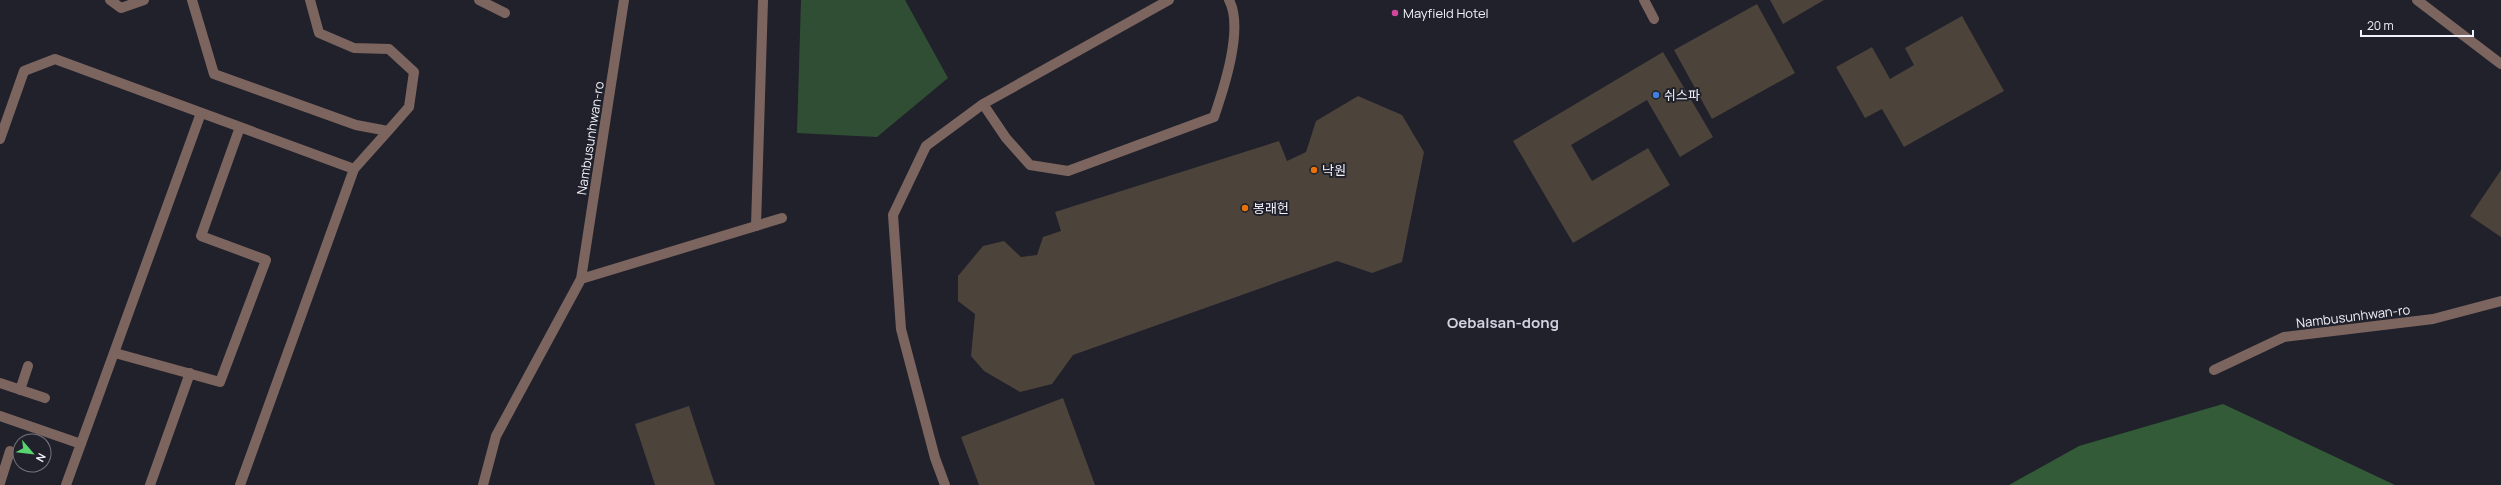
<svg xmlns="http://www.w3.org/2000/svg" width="2501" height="485" font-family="Manrope,'Noto Sans KR',sans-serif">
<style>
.green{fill:#304e34}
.forest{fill:#335b38}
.building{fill:#4c433a}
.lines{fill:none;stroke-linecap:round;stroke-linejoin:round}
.lane{stroke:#7d655f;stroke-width:10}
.street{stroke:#7d655f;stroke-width:10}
.hotel-dot{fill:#d1479c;stroke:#20212b;stroke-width:1.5}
.shop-dot{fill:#3f7fe0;stroke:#20212b;stroke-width:1.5}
.food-dot{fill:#e8710a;stroke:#20212b;stroke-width:1.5}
.labels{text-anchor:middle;stroke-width:4;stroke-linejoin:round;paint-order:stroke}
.poi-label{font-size:13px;fill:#f2f2fa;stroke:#20212b;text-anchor:start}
.street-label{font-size:13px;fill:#f2f2fa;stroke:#20212b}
.quarter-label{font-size:15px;font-weight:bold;fill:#d0d2e0;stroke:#20212b}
</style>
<rect width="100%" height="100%" fill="#20212b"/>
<path class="green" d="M 801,0 L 905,0 L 948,78 L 877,137 L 797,133 Z"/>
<path class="forest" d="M 2223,404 L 2395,485 L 2009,485 L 2079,446 Z"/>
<path class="building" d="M 1770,0 L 1824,0 L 1783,24 Z
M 1757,4 L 1795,73 L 1712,119 L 1674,50 Z
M 1962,16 L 2004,91 L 1904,147 L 1882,109 L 1865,118 L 1836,67 L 1872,47 L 1890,79 L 1914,65 L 1905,48 Z
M 1663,52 L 1713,137 L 1680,157 L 1647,100 L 1571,145 L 1592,181 L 1648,148 L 1670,185 L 1573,243 L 1513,141 Z
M 1358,96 L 1402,115 L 1424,152 L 1402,262 L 1372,273 L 1337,261 L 1073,355 L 1052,384 L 1020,392 L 984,371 L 971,356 L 975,314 L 958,301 L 958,276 L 983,246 L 1004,241 L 1021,257 L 1037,255 L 1043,237 L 1061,231 L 1055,212 L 1279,141 L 1287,161 L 1306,152 L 1316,121 Z
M 2501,170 L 2501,237 L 2470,216 Z
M 1063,398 L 1095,485 L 979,485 L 961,437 Z
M 689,406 L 715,485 L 655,485 L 635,424 Z"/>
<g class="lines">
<path class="lane" d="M 110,0 L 121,8 L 144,0
M 192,0 L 214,74 L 356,125 L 388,131 L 409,107 L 414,72 L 389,49 L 354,48 L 319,33 L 310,0
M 479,0 L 505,13
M 1644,0 L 1654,19
M 2417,0 L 2501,64
M 983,104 L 1006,138 L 1030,165 L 1068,171 L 1214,117 C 1224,88 1244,28 1229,0
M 0,139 L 24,71 L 55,59 L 354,169
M 756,226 L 763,0
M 115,353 L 220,382 L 266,260 L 201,236 L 240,127
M 2214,370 L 2284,337 L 2433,319 L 2501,301
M 0,383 L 45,398
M 20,390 L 28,366
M 0,416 L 81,444
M 0,483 L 10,451
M 66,485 L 201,113
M 150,485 L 190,373
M 240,485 L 354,169 L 388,131
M 945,485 L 935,458 L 901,329 L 893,215 L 926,146 L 983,104 L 1169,0"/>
<path class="street" d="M 581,279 L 624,0
M 483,485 L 496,436 L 581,279 L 782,218"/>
</g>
<circle class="hotel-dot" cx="1395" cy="13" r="4"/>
<circle class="shop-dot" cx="1656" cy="95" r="4"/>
<g class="food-dot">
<circle cx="1314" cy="170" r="4"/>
<circle cx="1245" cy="208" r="4"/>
</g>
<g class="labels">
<g class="poi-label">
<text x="1403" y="18">Mayfield Hotel</text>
<text x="1664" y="100">쉬스파</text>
<text x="1322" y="175">낙원</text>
<text x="1253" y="213">봉래헌</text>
</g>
<g class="street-label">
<text transform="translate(590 138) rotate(-81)" y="5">Nambusunhwan-ro</text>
<text transform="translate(2353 316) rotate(-7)" y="5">Nambusunhwan-ro</text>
</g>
<g class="quarter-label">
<text x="1503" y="328">Oebalsan-dong</text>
</g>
</g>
<g transform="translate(32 453) rotate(118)"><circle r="19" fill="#20212b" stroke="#74757e"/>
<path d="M0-3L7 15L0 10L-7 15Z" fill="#58d56f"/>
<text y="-6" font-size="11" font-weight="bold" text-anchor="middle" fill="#f2f2fa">N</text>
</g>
<path d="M2361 30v6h112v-6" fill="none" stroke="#f2f2fa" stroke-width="2"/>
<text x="2367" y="30" font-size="12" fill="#f2f2fa" stroke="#20212b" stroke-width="3" paint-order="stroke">20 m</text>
</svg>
